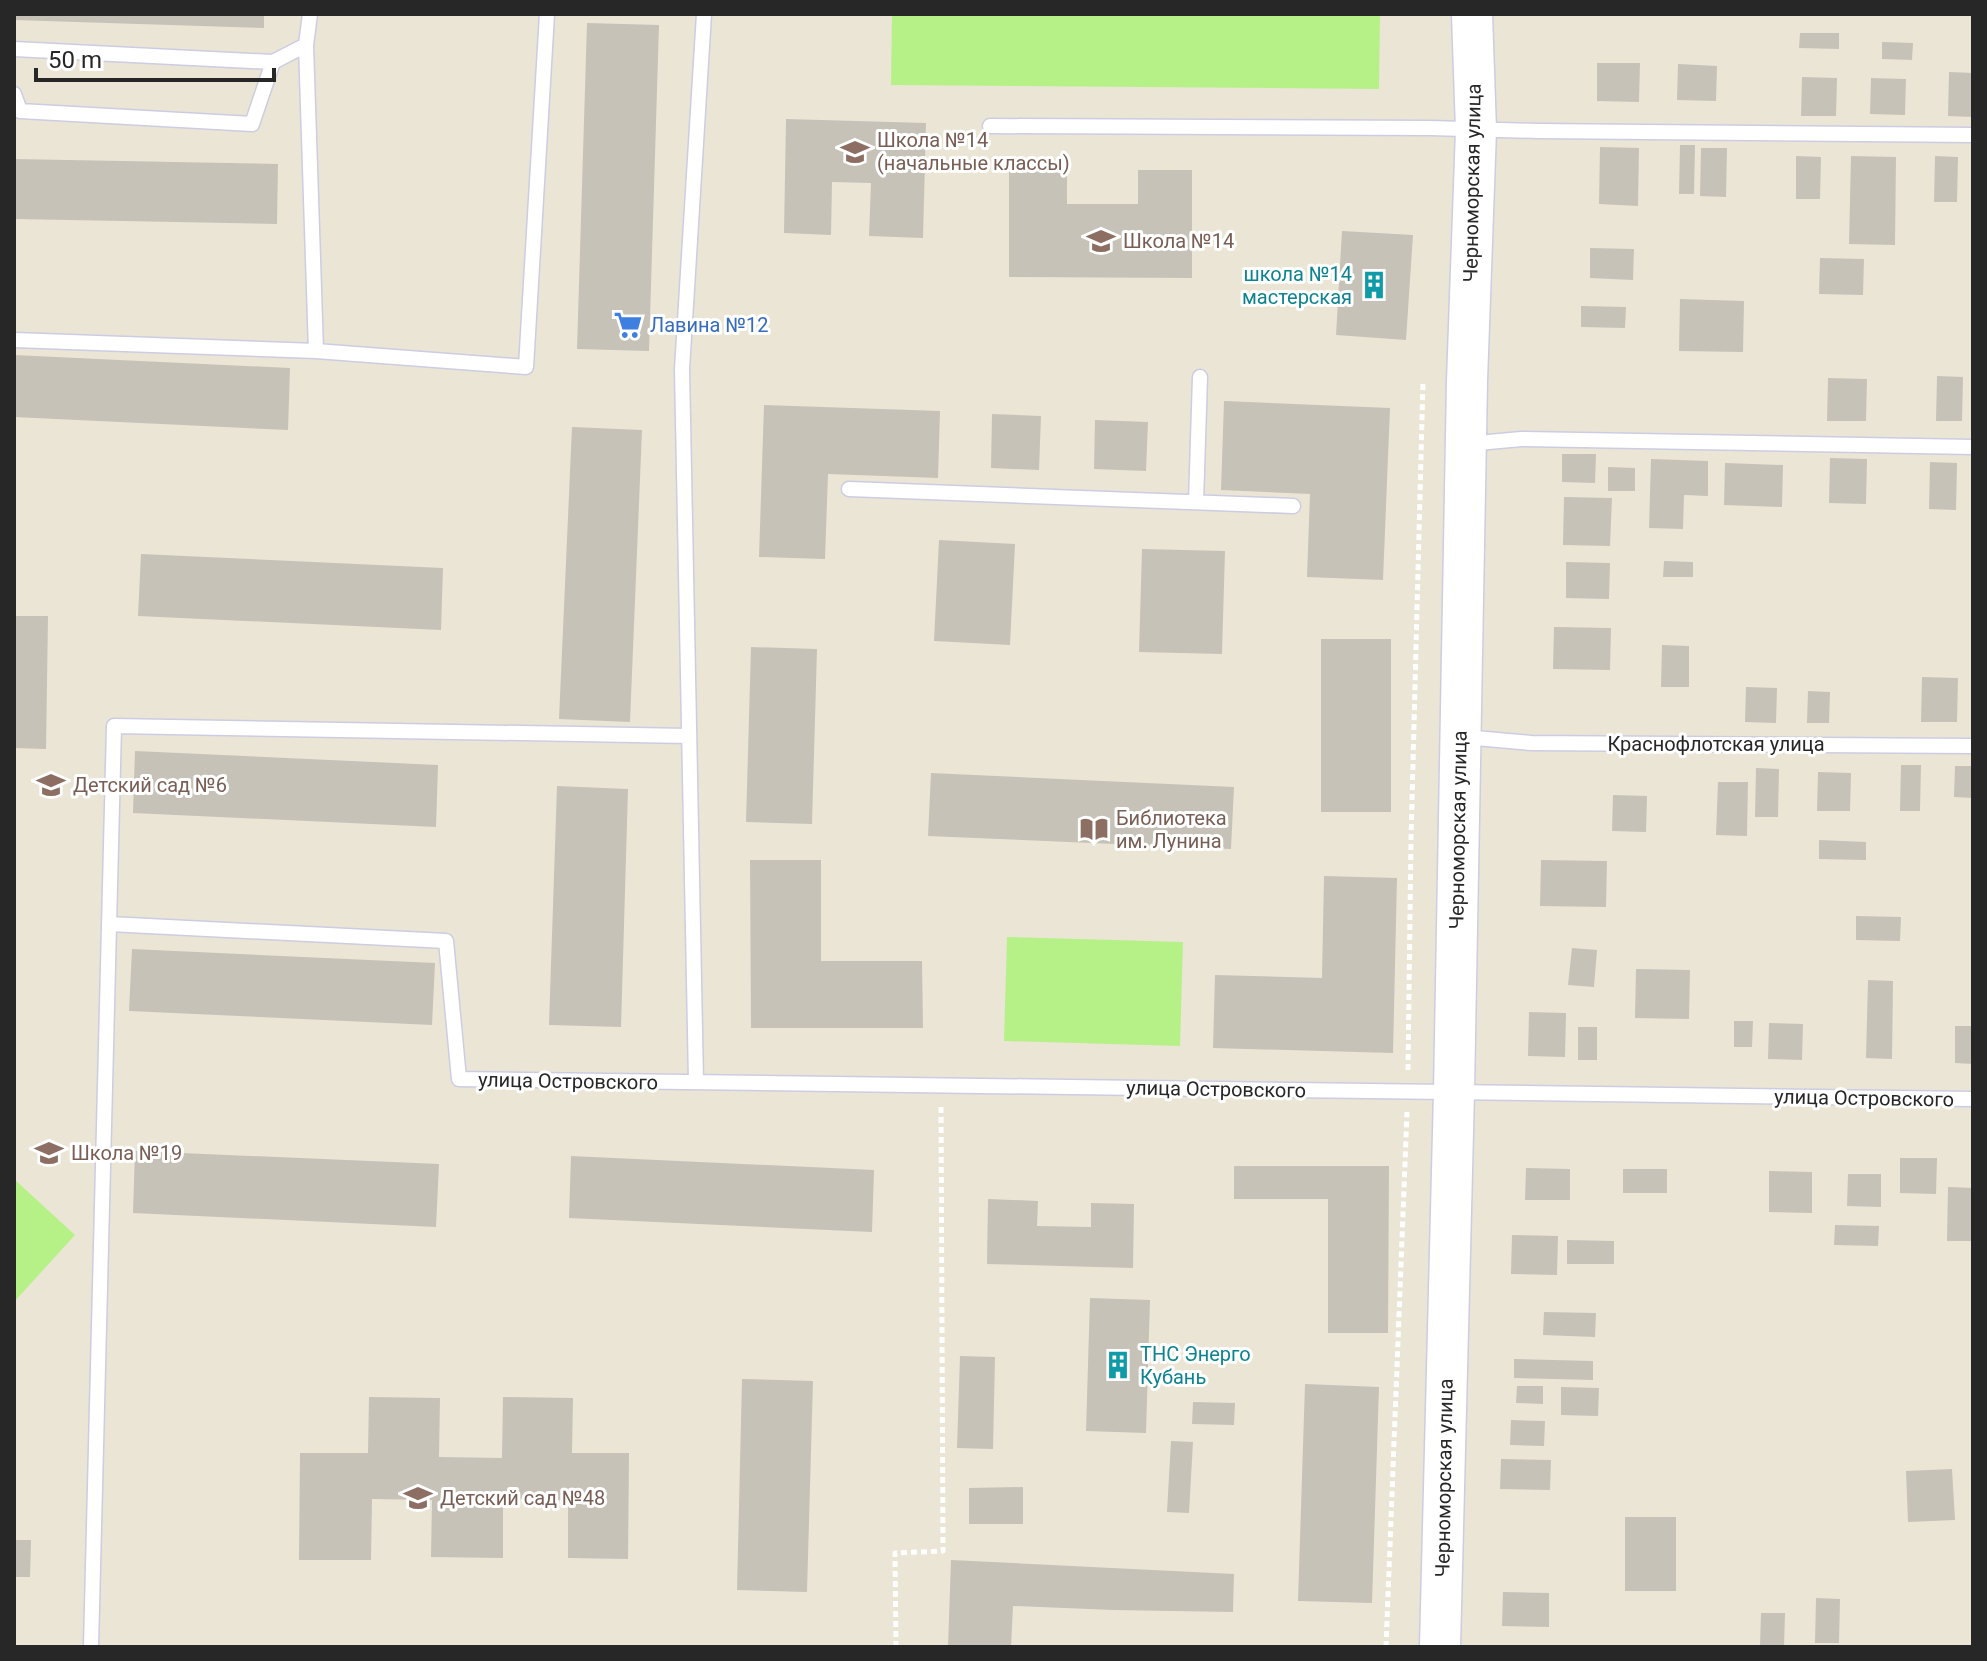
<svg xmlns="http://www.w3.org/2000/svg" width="1987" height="1661" font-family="Roboto,sans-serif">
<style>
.pitch{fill:#b5f187}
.building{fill:#c6c2b7}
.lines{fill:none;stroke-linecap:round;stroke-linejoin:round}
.lane-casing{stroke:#cccde2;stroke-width:17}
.secondary-casing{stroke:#cccde2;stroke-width:43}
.path{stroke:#fff;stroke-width:5;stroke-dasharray:6 4;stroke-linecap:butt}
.lane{stroke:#fff;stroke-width:14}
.secondary{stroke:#fff;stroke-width:40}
.labels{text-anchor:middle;stroke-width:6;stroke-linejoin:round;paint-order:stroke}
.education-label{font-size:20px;fill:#785e54;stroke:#fff;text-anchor:start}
.street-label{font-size:20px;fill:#272727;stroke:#fff}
.culture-label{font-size:20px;fill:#0d838f;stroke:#fff;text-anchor:end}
.shop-label{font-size:20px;fill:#366cbe;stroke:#fff;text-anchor:start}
</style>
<rect width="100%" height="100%" fill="#ebe5d6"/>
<path class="pitch" d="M 892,14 L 1380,14 L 1379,89 L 891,85 Z
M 1007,937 L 1183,942 L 1180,1046 L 1004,1041 Z
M 14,1179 L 75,1235 L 14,1302 Z"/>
<path class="building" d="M 14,14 L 264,14 L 264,28 L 14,20 Z
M 587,23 L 659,25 L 649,351 L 577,349 Z
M 1800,33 L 1839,33 L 1839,49 L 1799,48 Z
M 1882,42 L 1913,43 L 1912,60 L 1882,59 Z
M 1597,63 L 1640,63 L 1639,102 L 1597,101 Z
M 1678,64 L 1717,66 L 1716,101 L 1677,100 Z
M 1949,72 L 1973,73 L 1973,117 L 1948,116 Z
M 1802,77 L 1837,78 L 1836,116 L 1801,116 Z
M 1871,78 L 1906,79 L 1905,115 L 1870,114 Z
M 786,119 L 926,123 L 923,238 L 869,236 L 871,183 L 832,182 L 831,235 L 784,233 Z
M 1680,145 L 1695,145 L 1694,194 L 1679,194 Z
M 1600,147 L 1639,148 L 1638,206 L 1599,204 Z
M 1701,148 L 1727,148 L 1726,197 L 1700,196 Z
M 1796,156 L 1821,157 L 1820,199 L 1796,199 Z
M 1851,156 L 1896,157 L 1895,245 L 1849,244 Z
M 1935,156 L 1958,157 L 1957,202 L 1934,202 Z
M 14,159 L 278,164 L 277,224 L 14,219 Z
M 1009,169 L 1067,169 L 1067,204 L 1138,204 L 1138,170 L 1192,170 L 1192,278 L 1009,277 Z
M 1342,231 L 1413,235 L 1406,340 L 1336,335 Z
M 1590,248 L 1634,249 L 1633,280 L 1590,278 Z
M 1820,258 L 1864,259 L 1863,295 L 1819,294 Z
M 1680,299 L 1744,301 L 1743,352 L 1679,351 Z
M 1581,306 L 1626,307 L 1625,328 L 1581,327 Z
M 14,355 L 290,368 L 288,430 L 14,417 Z
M 1937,376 L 1963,377 L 1962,421 L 1936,421 Z
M 1828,378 L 1867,379 L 1866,421 L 1827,421 Z
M 1224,401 L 1390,408 L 1383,580 L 1307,577 L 1310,494 L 1221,490 Z
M 764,405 L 940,411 L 938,478 L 828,474 L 825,559 L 759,557 Z
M 992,414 L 1041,416 L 1039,470 L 991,468 Z
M 1095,420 L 1148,422 L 1146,471 L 1094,469 Z
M 572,427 L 642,430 L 630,722 L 559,719 Z
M 1562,454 L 1596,454 L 1595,483 L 1562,482 Z
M 1830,458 L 1867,459 L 1866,504 L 1829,503 Z
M 1651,459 L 1708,461 L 1708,496 L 1684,495 L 1683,529 L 1649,528 Z
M 1930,462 L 1957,463 L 1956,510 L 1929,509 Z
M 1725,463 L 1783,465 L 1782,507 L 1724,505 Z
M 1608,467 L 1635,468 L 1635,491 L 1608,491 Z
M 1564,497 L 1612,498 L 1610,546 L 1563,545 Z
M 939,540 L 1015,544 L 1010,645 L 934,641 Z
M 1142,549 L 1225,551 L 1222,654 L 1139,652 Z
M 141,554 L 443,568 L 441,630 L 138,616 Z
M 1664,561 L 1693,562 L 1693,577 L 1663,577 Z
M 1566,562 L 1610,563 L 1609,599 L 1566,598 Z
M 14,616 L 48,616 L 46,749 L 14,748 Z
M 1554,627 L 1611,628 L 1610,670 L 1553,669 Z
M 1321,639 L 1391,639 L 1391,812 L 1321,812 Z
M 1662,645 L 1689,646 L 1689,687 L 1661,687 Z
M 751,647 L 817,649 L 812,824 L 746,822 Z
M 1922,677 L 1958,678 L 1957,722 L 1921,722 Z
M 1746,687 L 1777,688 L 1776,723 L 1745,722 Z
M 1808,691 L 1830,692 L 1829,723 L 1807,723 Z
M 135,751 L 438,765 L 436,827 L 133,813 Z
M 1901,765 L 1921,765 L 1920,811 L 1900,811 Z
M 1955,766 L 1973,766 L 1973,798 L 1954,797 Z
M 1756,768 L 1779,769 L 1778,817 L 1755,817 Z
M 1818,772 L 1851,773 L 1850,811 L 1817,811 Z
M 931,773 L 1234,787 L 1231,849 L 928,836 Z
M 1718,782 L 1748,782 L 1747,836 L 1716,835 Z
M 557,786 L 628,789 L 621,1027 L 549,1025 Z
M 1613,795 L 1647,796 L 1646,832 L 1612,831 Z
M 1819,840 L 1866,842 L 1866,860 L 1819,859 Z
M 750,860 L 821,860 L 821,961 L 922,961 L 923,1028 L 751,1028 Z
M 1541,860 L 1607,861 L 1606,907 L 1540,906 Z
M 1324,876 L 1397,878 L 1393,1053 L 1213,1048 L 1215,975 L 1322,978 Z
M 1856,916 L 1901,917 L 1900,941 L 1856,940 Z
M 1572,948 L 1597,950 L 1594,987 L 1568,985 Z
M 132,949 L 435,963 L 432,1025 L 129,1011 Z
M 1636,969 L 1690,970 L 1689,1019 L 1635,1018 Z
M 1868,980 L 1893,981 L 1892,1059 L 1866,1058 Z
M 1529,1012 L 1566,1013 L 1565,1057 L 1528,1056 Z
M 1734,1021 L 1753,1021 L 1752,1047 L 1734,1047 Z
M 1769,1023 L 1803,1024 L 1802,1060 L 1768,1059 Z
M 1955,1026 L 1973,1026 L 1973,1064 L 1955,1063 Z
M 1578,1027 L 1597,1027 L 1597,1060 L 1578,1060 Z
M 135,1151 L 439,1164 L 436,1227 L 133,1213 Z
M 571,1156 L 874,1170 L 872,1232 L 569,1218 Z
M 1900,1158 L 1937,1158 L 1936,1194 L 1900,1193 Z
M 1234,1166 L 1389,1166 L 1388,1333 L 1328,1333 L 1328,1199 L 1234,1199 Z
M 1526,1168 L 1570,1169 L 1570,1200 L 1525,1200 Z
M 1623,1169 L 1667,1169 L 1667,1193 L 1623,1193 Z
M 1769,1171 L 1812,1172 L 1812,1213 L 1769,1212 Z
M 1848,1174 L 1881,1174 L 1881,1207 L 1847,1206 Z
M 1948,1187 L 1973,1188 L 1973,1241 L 1947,1241 Z
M 988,1199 L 1038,1201 L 1037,1226 L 1091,1227 L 1091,1203 L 1134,1204 L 1133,1268 L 987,1264 Z
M 1835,1225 L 1879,1226 L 1878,1246 L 1834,1245 Z
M 1512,1235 L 1558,1236 L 1557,1275 L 1511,1274 Z
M 1567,1240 L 1614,1241 L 1614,1264 L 1567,1264 Z
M 1090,1298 L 1150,1300 L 1146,1433 L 1086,1431 Z
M 1544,1312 L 1596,1313 L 1595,1337 L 1543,1335 Z
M 960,1356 L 995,1357 L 993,1449 L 957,1448 Z
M 1514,1359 L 1593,1361 L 1593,1380 L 1514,1378 Z
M 742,1379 L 813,1381 L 807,1592 L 737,1590 Z
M 1305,1384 L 1379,1387 L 1372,1603 L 1298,1601 Z
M 1517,1386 L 1543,1386 L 1543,1404 L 1516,1403 Z
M 1561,1387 L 1599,1388 L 1598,1416 L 1561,1415 Z
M 369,1397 L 440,1398 L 439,1457 L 502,1458 L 503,1397 L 573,1398 L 572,1453 L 629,1453 L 628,1559 L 568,1558 L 568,1500 L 503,1499 L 503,1558 L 431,1557 L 432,1500 L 372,1499 L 371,1560 L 299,1560 L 300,1453 L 368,1453 Z
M 1193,1402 L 1235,1403 L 1234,1425 L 1192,1424 Z
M 1511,1420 L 1545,1421 L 1544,1446 L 1510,1445 Z
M 1171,1441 L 1193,1442 L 1189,1513 L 1167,1512 Z
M 1501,1459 L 1551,1460 L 1550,1490 L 1500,1489 Z
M 1952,1469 L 1955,1520 L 1908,1522 L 1906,1471 Z
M 1023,1487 L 1023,1524 L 969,1524 L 969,1488 Z
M 1625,1517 L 1676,1517 L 1676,1591 L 1625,1591 Z
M 14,1540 L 31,1540 L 30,1577 L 14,1577 Z
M 951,1560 L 1234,1574 L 1233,1612 L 1113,1610 L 1013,1606 L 1011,1647 L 948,1647 Z
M 1503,1592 L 1549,1593 L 1549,1627 L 1502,1626 Z
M 1816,1598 L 1840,1599 L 1839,1643 L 1815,1643 Z
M 1761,1613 L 1785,1613 L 1784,1647 L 1760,1647 Z"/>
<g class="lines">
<defs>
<path id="lane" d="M 306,45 L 316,351 L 526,367 L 547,14
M 14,49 L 273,62 L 306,45 L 310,14
M 14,94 L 20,111 L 252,124 L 273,62
M 990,126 L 1430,128 L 1539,131 L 1973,135
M 14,340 L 316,351
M 1467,444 L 1521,439 L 1973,447
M 849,489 L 1293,506
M 1196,502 L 1200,377
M 1464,737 L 1531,743 L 1973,746
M 109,924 L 446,941 L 459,1079 L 1973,1099
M 696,1082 L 682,369 L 704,14
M 91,1647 L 114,726 L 689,736"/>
<path id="secondary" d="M 1440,1647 L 1454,1092 L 1467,381 L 1476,130 L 1472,14"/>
</defs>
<use href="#lane" class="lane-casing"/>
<use href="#secondary" class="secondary-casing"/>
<path class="path" d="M 1408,1070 L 1411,839 L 1423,381
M 896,1647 L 895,1553 L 943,1551 L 941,1106
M 1386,1647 L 1407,1112"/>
<use href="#lane" class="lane"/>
<use href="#secondary" class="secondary"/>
</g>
<defs>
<symbol id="school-bare" viewBox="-9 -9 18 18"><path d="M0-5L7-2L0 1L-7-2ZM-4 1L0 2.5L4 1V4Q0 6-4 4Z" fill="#8d6e63" stroke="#fff" stroke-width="2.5" paint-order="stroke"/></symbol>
<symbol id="building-bare" viewBox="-9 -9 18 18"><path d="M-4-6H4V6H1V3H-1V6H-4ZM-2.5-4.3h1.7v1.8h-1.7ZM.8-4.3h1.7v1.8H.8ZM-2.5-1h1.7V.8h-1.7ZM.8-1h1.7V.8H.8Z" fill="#0f9aa8" stroke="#fff" stroke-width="2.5" paint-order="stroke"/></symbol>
<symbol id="supermarket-bare" viewBox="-9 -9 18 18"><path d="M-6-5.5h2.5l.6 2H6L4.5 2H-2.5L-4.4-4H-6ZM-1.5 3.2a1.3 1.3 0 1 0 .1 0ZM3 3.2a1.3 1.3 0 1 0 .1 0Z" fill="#3f7fe0" stroke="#fff" stroke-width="2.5" paint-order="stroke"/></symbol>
<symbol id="library-bare" viewBox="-9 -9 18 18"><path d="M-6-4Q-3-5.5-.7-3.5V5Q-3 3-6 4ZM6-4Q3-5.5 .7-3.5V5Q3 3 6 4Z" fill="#8d6e63" stroke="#fff" stroke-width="2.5" paint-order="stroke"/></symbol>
</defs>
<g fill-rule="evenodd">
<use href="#school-bare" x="835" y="132" width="40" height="40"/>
<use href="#school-bare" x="1081" y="221" width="40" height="40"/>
<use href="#building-bare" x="1354" y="265" width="40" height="40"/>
<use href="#supermarket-bare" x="608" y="305" width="40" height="40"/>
<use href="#school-bare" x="31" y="765" width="40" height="40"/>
<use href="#library-bare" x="1074" y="809" width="40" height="40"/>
<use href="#school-bare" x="29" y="1133" width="40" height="40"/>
<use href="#building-bare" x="1098" y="1345" width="40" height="40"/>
<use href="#school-bare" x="398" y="1478" width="40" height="40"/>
</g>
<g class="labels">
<g class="education-label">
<text x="877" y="147">Школа №14<tspan x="877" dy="23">(начальные классы)</tspan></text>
<text x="1123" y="248">Школа №14</text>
<text x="73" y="792">Детский сад №6</text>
<text x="1116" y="825">Библиотека<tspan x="1116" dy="23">им. Лунина</tspan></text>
<text x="71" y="1160">Школа №19</text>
<text x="440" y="1505">Детский сад №48</text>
</g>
<g class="street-label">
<text transform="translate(1472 183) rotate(-89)" y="7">Черноморская улица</text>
<text x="1716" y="751">Краснофлотская улица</text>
<text transform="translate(1458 830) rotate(-89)" y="7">Черноморская улица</text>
<text transform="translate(568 1081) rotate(1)" y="7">улица Островского</text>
<text transform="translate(1216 1089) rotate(1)" y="7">улица Островского</text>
<text transform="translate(1864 1098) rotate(1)" y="7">улица Островского</text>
<text transform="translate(1444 1478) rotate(-89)" y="7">Черноморская улица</text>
</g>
<g class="culture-label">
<text x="1352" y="281">школа №14<tspan x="1352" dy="23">мастерская</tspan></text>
<text x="1140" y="1361" text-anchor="start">ТНС Энерго<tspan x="1140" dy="23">Кубань</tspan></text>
</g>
<g class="shop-label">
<text x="650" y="332">Лавина №12</text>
</g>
</g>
<rect width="1987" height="1661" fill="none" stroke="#272727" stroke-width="32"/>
<path d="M36 68v12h238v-12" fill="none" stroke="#272727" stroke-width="4"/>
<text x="48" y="68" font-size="24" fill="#272727" stroke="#ffffff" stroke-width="6" paint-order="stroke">50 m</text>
</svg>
